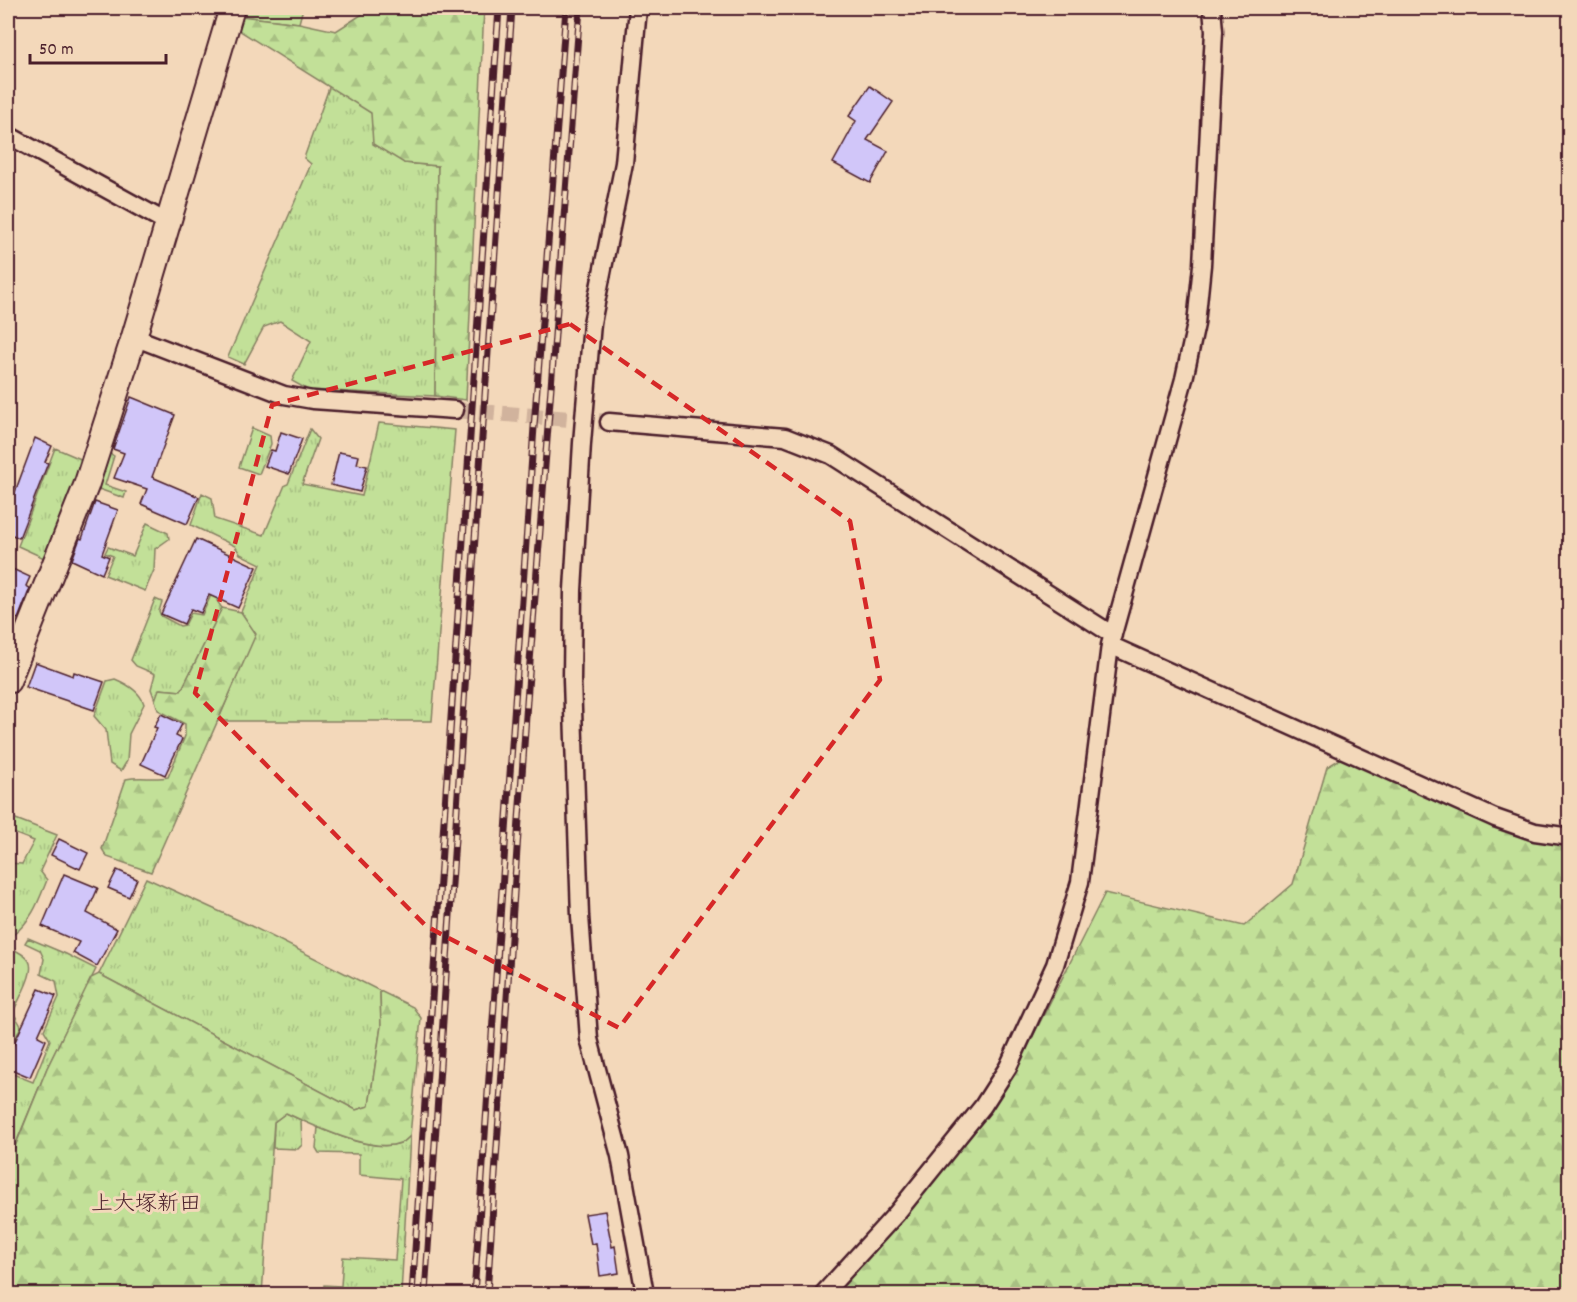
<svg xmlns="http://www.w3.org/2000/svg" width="1577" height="1302" font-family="Dekko,'Klee One',sans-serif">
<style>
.grass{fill:url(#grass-tufts);stroke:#868062;stroke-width:1.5}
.forest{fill:url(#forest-firs);stroke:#868062;stroke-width:1.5}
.building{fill:#d1c6f9;stroke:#4a1f2b;stroke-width:1.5}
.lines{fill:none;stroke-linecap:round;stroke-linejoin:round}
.street-tunnel{stroke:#d1b39d;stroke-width:16;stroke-dasharray:16 8;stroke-linecap:butt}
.street-casing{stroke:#4a1f2b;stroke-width:21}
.secondary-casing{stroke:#4a1f2b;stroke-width:28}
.street{stroke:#f3d8ba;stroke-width:16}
.secondary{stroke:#f3d8ba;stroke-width:24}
.rail-casing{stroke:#4a1f2b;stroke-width:7}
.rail{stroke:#f3d8ba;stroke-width:4.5;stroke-dasharray:14;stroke-linecap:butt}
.marked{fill:none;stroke:#d62828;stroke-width:4.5;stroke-dasharray:12 8;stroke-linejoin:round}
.labels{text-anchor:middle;stroke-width:6;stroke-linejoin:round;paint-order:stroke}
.quarter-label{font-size:22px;fill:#4a1f2b;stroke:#f3d8ba}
</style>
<defs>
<pattern id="grass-tufts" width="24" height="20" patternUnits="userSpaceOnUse" patternTransform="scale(1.5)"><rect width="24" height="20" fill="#c2e098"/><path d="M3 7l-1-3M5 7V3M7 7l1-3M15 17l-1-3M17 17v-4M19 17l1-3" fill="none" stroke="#a8c083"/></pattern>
<pattern id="forest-firs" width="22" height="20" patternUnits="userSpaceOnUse" patternTransform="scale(1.5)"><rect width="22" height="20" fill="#c2e098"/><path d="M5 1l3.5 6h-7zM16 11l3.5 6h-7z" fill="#a8c083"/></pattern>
</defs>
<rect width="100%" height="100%" fill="#f3d8ba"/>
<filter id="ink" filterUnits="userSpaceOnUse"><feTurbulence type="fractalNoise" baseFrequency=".0167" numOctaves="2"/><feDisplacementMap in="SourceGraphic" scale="12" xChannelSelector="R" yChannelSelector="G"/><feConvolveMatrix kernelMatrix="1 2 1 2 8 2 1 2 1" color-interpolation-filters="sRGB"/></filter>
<g filter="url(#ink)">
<path class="grass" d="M 244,8 L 303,8 L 299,23 L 241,16 Z
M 330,85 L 371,113 L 404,163 L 438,166 L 435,396 L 308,390 L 292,381 L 311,341 L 280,321 L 264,327 L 244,364 L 228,357 L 311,164 L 304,158 Z
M 379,423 L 455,430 L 432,721 L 218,721 L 255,634 L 241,612 L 261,564 L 240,554 L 235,546 L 191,525 L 202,493 L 212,498 L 215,519 L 264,535 L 285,485 L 288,484 L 310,429 L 318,439 L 302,484 L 362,496 Z
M 252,428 L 270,436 L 271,444 L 259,474 L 239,467 Z
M 55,448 L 83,460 L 51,555 L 44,558 L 18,546 Z
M 108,452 L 114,456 L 105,485 L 126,492 L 124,498 L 96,488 Z
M 147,523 L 168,533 L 169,539 L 155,549 L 154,570 L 145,591 L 105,575 L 113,556 L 105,553 L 108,547 L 133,556 Z
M 221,573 L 228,576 L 217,601 L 222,608 L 181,691 L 160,689 L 155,700 L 151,689 L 155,674 L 136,666 L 131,660 L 155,599 L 162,602 L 159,611 L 161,616 L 180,626 L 185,625 L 191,613 L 202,615 Z
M 115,679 C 127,684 140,691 144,704 L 129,734 L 127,761 L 121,771 L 110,764 L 106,730 L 94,716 L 107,681 Z
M 8,816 L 57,835 L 40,871 L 47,880 C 39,900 32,921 13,935 L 8,933 L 8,863 L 22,864 L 34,841 L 8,831 Z
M 146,878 L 247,924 L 380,991 L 381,1026 L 369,1106 L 356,1110 L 99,974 Z
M 28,938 L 66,954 L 96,969 L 47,1068 L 9,1160 L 8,1159 L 8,1072 L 33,1082 L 50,1040 L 44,1030 L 59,997 L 56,981 L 41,974 L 44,959 L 40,950 L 25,943 Z
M 13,949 C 18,952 26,955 29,961 C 36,971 18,1001 13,1012 L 21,1026 L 8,1056 L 8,963 Z
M 286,1113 L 301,1120 L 302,1145 L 298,1149 L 273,1148 L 274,1122 Z
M 318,1127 C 340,1137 392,1158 410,1136 L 401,1294 L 324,1294 L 324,1285 L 341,1286 L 343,1257 L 395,1260 L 401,1179 L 359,1175 L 359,1154 L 319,1153 L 316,1148 Z"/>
<path class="forest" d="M 378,8 L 484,8 L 466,400 L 435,396 L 438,166 L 404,163 L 373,144 L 371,113 L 237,29 L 241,16 L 299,23 L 336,31 L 364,13 L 376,12 Z
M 222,608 L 241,612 L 256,634 L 151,872 L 107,857 L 102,849 L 126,779 C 141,776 154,780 168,777 L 185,736 L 185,724 L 158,710 L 155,700 L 159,689 L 181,691 Z
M 1350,753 L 1498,819 L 1569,837 L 1569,1294 L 836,1294 L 986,1117 L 1017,1068 L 1105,893 L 1244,926 L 1293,884 L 1327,767 Z
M 99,974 L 356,1110 L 369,1106 L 381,1026 L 380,991 L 413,1007 L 421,1018 L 410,1136 C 388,1163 312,1125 286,1113 L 274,1122 L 262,1294 L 8,1294 L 8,1164 L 47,1068 L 91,978 Z"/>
<path class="building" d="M 870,86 L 893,102 L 867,140 L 888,151 L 870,183 L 833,163 L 856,121 L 849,116 Z
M 131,397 L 175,415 L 152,477 L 199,497 L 187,524 L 141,504 L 147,489 L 114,478 L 124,453 L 113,449 Z
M 281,432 L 302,439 L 289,474 L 265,466 L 271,450 L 275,451 Z
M 35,438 L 52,446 L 45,462 L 48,463 L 19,538 L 8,533 L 8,511 Z
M 339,452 L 359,456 L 357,464 L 367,466 L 360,492 L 331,485 Z
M 95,502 L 118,510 L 102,554 L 109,557 L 102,574 L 72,560 L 80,538 L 82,539 Z
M 196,539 L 257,567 L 238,608 L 209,595 L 201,613 L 191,609 L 184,624 L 161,614 Z
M 8,567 L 30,577 L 26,586 L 30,588 L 18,619 L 8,615 Z
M 35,662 L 73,676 L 74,672 L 104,682 L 94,710 L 26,687 Z
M 161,714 L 182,724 L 176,736 L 182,739 L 165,775 L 141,764 L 157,728 L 154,727 Z
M 59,839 L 88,853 L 80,869 L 51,855 Z
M 117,870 L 137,879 L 129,897 L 108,888 Z
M 64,874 L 98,888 L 87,913 L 117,929 L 97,966 L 73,953 L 79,942 L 42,926 Z
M 39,989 L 56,996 L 38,1036 L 46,1040 L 30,1077 L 8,1068 L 8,1057 Z
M 605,1211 L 612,1247 L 615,1246 L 619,1273 L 600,1276 L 596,1243 L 591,1244 L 585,1214 Z"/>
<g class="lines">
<path class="street-tunnel" d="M 455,410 L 609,422"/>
<defs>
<path id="street" d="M 638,8 L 624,163 L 592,323 L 582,443 L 573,590 L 572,680 L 580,916 L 589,1039 L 620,1156 L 645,1294
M 8,135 L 168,223
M 134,337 L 284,395 L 313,400 L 455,410
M 609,422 L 785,437 L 831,455 L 1113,635
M 1110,645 L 1495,818 L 1535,832 L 1570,837
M 823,1294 L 896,1214 L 983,1106 L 1008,1067 L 1055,965 L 1080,882 L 1110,645 L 1184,379 L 1196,324 L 1202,265 L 1214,31 L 1212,8"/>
<path id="secondary" d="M 8,681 L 86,486 L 134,337 L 232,8"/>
</defs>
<use href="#street" class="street-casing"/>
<use href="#secondary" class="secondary-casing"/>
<use href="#street" class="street"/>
<use href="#secondary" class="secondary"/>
<defs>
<path id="rail" d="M 412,1294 L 499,8
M 425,1294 L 472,581 L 512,8
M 474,1294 L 534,427 L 566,8
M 487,1294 L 527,701 L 580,8"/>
</defs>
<use href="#rail" class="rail-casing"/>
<use href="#rail" class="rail"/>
</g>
</g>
<path class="marked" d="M 570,324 L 850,521 L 880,680 L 619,1028 L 426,926 L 195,693 L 272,405 Z"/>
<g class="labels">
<g class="quarter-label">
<text x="146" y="1210">上大塚新田</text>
</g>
</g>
<rect width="1577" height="1302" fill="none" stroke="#f3d8ba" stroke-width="30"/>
<rect x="15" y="15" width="1547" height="1272" fill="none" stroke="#4a1f2b" stroke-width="2" filter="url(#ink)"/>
<path d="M30 54v9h136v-9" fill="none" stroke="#4a1f2b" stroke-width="3"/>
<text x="39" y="54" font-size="18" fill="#4a1f2b" stroke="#f3d8ba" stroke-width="4.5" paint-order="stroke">50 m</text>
</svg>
